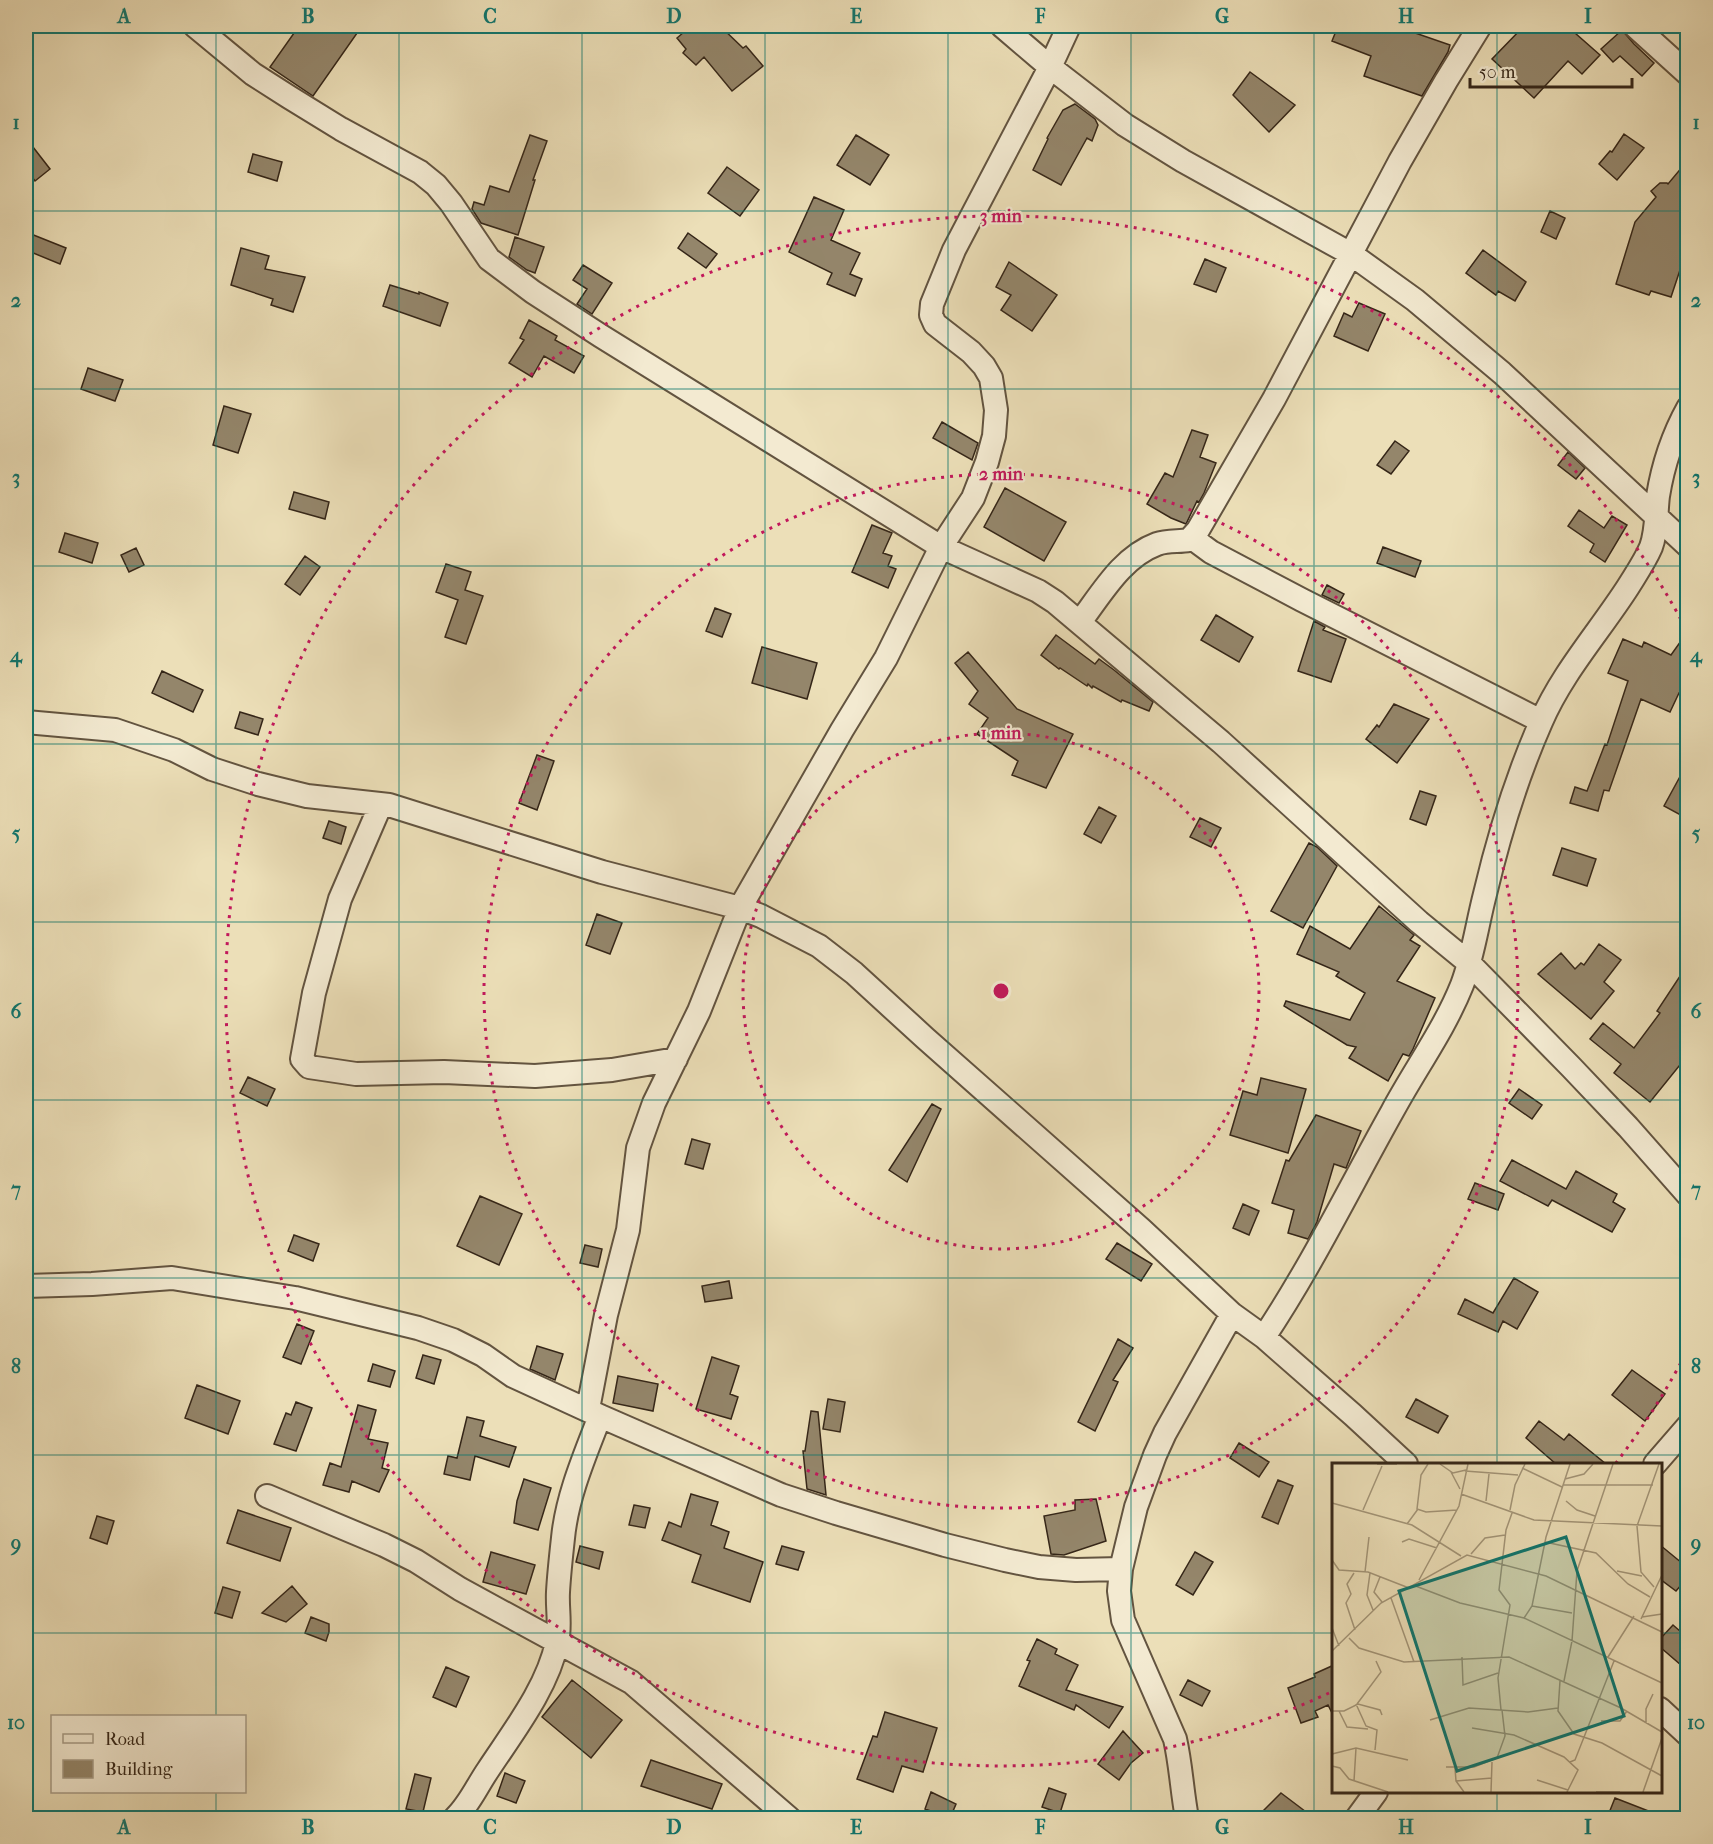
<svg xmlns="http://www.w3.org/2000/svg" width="1713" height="1844" font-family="'IM FELL French Canon',serif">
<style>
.building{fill:#94866b;stroke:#352618;stroke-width:1.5}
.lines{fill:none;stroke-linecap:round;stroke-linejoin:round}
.minor-casing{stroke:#635440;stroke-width:26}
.minor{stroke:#f3ead1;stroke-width:22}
.grid{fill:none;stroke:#0f766e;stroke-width:1.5;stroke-opacity:0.55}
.ring{fill:none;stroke:#c2185b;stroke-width:3;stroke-dasharray:3 6}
.inset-road{fill:none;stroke:#a39578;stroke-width:1.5}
.view{fill:#0f766e;fill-opacity:0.15;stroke:#0f766e;stroke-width:3}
.inset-edge{fill:none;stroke:#352618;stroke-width:3}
.centre{fill:#c2185b;stroke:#f3ead1;stroke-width:3}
.ring-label{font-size:18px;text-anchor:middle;font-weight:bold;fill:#c2185b;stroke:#f3ead1;stroke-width:4.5;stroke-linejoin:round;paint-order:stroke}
.neatline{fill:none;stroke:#0f766e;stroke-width:2}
.grid-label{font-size:20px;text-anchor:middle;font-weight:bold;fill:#0f766e}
</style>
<rect width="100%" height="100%" fill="#ecdfb8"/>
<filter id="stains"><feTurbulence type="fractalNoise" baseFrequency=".00333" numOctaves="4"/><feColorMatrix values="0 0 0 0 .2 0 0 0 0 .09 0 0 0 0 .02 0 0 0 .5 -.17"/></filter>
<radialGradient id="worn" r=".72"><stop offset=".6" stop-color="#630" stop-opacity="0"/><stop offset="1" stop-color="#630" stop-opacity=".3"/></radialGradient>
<path class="building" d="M 299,26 L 362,26 L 313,96 L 270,67 Z
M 691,26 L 720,26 L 743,48 L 746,46 L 763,66 L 732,91 L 704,57 L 696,65 L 683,53 L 686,49 L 677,38 Z
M 1338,26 L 1395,26 L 1450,45 L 1448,52 L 1422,96 L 1364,76 L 1371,56 L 1332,41 Z
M 1524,26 L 1567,26 L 1600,55 L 1582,74 L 1568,61 L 1534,98 L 1492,59 Z
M 1622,30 L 1634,44 L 1654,63 L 1642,76 L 1620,56 L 1613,62 L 1601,49 Z
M 1250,72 L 1295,105 L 1269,132 L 1233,95 Z
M 1075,104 L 1095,119 L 1098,125 L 1092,141 L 1087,138 L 1061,185 L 1033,170 L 1048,139 L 1047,138 L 1063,110 Z
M 1624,134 L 1644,148 L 1617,180 L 1599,164 L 1610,151 L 1612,152 Z
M 530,135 L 547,141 L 533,180 L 535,180 L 518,235 L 481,223 L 472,209 L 474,202 L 484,205 L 490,186 L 509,192 Z
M 856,135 L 889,155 L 870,185 L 837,165 Z
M 26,138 L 50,169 L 35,181 L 26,169 Z
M 253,154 L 282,162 L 277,181 L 248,172 Z
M 1688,160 L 1688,246 L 1671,297 L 1651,291 L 1649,295 L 1616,284 L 1635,222 L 1656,197 L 1651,191 L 1660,183 L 1667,183 L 1668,184 Z
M 727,167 L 759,190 L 740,216 L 708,193 Z
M 814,197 L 844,210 L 831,240 L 860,253 L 850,274 L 862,279 L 855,296 L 827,284 L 832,273 L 789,252 Z
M 1550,211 L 1565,218 L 1556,239 L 1541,232 Z
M 26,232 L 66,248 L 60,264 L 26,250 Z
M 688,233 L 717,254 L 706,268 L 678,248 Z
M 515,237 L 544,247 L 535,273 L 527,270 L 509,257 Z
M 241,248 L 269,256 L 265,269 L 305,277 L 293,312 L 271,305 L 273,299 L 231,285 Z
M 1483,250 L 1526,282 L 1515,301 L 1498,291 L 1496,295 L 1466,273 Z
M 1205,259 L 1226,268 L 1216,292 L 1194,284 Z
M 1009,262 L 1057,295 L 1032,331 L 1001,310 L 1011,295 L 996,287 Z
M 583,265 L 612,283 L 592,314 L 577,304 L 587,289 L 573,280 Z
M 390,285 L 419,294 L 419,292 L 448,303 L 440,326 L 383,306 Z
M 1359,303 L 1385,314 L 1368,351 L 1334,336 L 1344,313 L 1352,317 Z
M 529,320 L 557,336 L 555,340 L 584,356 L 574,373 L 544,356 L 532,377 L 509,363 L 524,340 L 520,338 Z
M 88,368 L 123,380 L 115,401 L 81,389 Z
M 224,406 L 251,414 L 238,453 L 213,445 Z
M 942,422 L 978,443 L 972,460 L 933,438 Z
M 1192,430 L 1208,435 L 1200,457 L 1216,463 L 1204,493 L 1199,502 L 1197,501 L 1186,524 L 1171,518 L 1147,504 L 1165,473 L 1173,477 Z
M 1395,441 L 1409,451 L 1391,474 L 1377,465 Z
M 1568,452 L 1585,468 L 1576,479 L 1558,465 Z
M 1005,488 L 1066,522 L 1044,561 L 984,527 Z
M 294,492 L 329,502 L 325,519 L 289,509 Z
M 1579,510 L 1604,528 L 1612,516 L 1627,525 L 1605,562 L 1590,552 L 1594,544 L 1568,526 Z
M 872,525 L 892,533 L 883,553 L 892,556 L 888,566 L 896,569 L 888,588 L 852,572 Z
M 65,533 L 98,543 L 92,563 L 59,552 Z
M 1383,547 L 1421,561 L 1415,577 L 1377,563 Z
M 136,548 L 144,565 L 129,572 L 121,555 Z
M 305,556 L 320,567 L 300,595 L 285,584 Z
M 446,564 L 471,572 L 465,590 L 483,596 L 466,644 L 445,637 L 458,600 L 436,592 Z
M 1327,585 L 1344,594 L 1339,603 L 1322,595 Z
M 715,608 L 731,614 L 722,637 L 706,631 Z
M 1216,615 L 1253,637 L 1239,662 L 1201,640 Z
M 1314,621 L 1325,627 L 1323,630 L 1346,639 L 1331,682 L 1298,671 Z
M 1688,631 L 1688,698 L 1679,693 L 1670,712 L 1641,699 L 1609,791 L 1604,790 L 1598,811 L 1570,803 L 1575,787 L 1587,791 L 1605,744 L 1607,745 L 1628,681 L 1608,673 L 1623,639 L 1642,647 L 1644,642 L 1671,655 Z
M 1056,635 L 1095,664 L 1099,659 L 1114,670 L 1153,702 L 1149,711 L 1122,700 L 1121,702 L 1093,686 L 1092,688 L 1088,684 L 1087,686 L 1060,668 L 1059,669 L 1041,655 Z
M 762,647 L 817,663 L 807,699 L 752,683 Z
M 968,652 L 1017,709 L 1073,734 L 1046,788 L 1012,775 L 1018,761 L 977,734 L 988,718 L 969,704 L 978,691 L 955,663 Z
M 162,671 L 203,690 L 193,712 L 152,693 Z
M 1394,704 L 1429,719 L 1397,763 L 1366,739 L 1377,725 L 1379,727 Z
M 240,712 L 263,719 L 258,735 L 235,728 Z
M 537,755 L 554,761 L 537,810 L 519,803 Z
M 1688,762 L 1688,819 L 1664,806 Z
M 1420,791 L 1436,796 L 1426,825 L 1410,819 Z
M 1099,807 L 1116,816 L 1101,843 L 1084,834 Z
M 1200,818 L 1221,828 L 1211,847 L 1190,837 Z
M 329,821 L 346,827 L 341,844 L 323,838 Z
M 1309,843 L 1317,847 L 1337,866 L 1303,928 L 1271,911 Z
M 1562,848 L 1596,859 L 1587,886 L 1553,875 Z
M 1379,906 L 1414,935 L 1410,940 L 1420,946 L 1397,981 L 1435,998 L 1413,1049 L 1409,1056 L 1403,1054 L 1388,1081 L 1349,1058 L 1356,1047 L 1347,1045 L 1284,1006 L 1286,1001 L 1350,1020 L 1365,993 L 1336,976 L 1339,972 L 1297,954 L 1310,926 L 1350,949 Z
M 597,914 L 622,923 L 610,954 L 586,945 Z
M 1599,944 L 1621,960 L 1604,982 L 1614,991 L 1591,1019 L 1538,974 L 1561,953 L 1575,969 L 1581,963 L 1584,965 Z
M 1688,964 L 1688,999 L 1681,1009 L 1688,1013 L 1688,1055 L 1650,1102 L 1614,1073 L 1621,1064 L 1590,1039 L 1603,1023 L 1634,1048 L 1660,1013 L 1657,1011 Z
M 248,1077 L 275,1089 L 267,1106 L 240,1093 Z
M 1261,1078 L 1306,1089 L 1288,1153 L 1230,1135 L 1243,1091 L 1257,1095 Z
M 1519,1089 L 1542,1105 L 1532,1119 L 1509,1103 Z
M 932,1104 L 941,1109 L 907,1182 L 889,1170 Z
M 1316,1115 L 1361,1131 L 1346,1168 L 1334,1164 L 1317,1222 L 1308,1239 L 1288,1233 L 1294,1210 L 1272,1203 L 1286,1160 L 1289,1161 Z
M 692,1139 L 710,1144 L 703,1169 L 685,1164 Z
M 1512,1160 L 1566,1189 L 1576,1171 L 1617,1194 L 1613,1202 L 1625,1209 L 1612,1232 L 1552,1200 L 1548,1206 L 1500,1181 Z
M 1475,1183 L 1504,1194 L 1498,1210 L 1468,1199 Z
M 480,1196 L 522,1214 L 499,1265 L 457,1246 Z
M 1243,1204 L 1259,1211 L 1249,1235 L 1233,1228 Z
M 294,1235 L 319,1244 L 313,1261 L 288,1251 Z
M 1117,1243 L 1152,1264 L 1141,1281 L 1106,1259 Z
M 585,1245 L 602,1249 L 598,1267 L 580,1263 Z
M 1514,1278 L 1538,1292 L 1517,1329 L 1503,1321 L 1498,1332 L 1458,1314 L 1465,1299 L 1493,1313 Z
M 729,1281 L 732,1298 L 705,1302 L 702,1286 Z
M 297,1324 L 314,1331 L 301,1364 L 283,1357 Z
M 1118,1339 L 1133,1348 L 1113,1380 L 1118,1382 L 1095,1431 L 1078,1422 Z
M 537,1346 L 563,1354 L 555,1380 L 530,1369 Z
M 423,1355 L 441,1360 L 434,1384 L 416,1378 Z
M 712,1357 L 739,1366 L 730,1394 L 738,1397 L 731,1419 L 696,1409 Z
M 373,1364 L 395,1371 L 390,1387 L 368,1381 Z
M 1632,1370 L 1665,1394 L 1645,1421 L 1612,1395 Z
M 618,1376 L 658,1384 L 653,1411 L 613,1403 Z
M 197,1385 L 240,1401 L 228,1434 L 185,1418 Z
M 828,1399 L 845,1402 L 840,1432 L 823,1429 Z
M 1416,1399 L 1448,1416 L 1438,1433 L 1406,1417 Z
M 296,1402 L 312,1408 L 296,1451 L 274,1444 L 286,1413 L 291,1415 Z
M 358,1405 L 376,1410 L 368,1439 L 388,1443 L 382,1468 L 389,1470 L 379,1492 L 352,1481 L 349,1492 L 323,1485 L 330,1463 L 341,1467 Z
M 811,1411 L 818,1412 L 826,1495 L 807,1489 L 803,1451 L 805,1451 Z
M 467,1417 L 484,1421 L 480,1436 L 516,1447 L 509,1467 L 475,1456 L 470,1480 L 444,1474 L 448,1456 L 457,1458 Z
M 1539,1421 L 1564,1440 L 1569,1434 L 1606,1464 L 1556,1464 L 1526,1438 Z
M 1239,1443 L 1269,1462 L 1259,1477 L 1230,1458 Z
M 524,1479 L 551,1488 L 538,1530 L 514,1523 L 517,1501 Z
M 1278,1480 L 1293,1486 L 1278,1524 L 1262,1517 Z
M 691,1494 L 718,1502 L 711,1525 L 729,1532 L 724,1548 L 763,1562 L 750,1602 L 692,1582 L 701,1555 L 662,1540 L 669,1522 L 681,1527 Z
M 1096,1499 L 1106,1541 L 1064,1555 L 1051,1554 L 1044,1516 L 1075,1510 L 1075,1500 Z
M 634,1505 L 650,1508 L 645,1528 L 629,1525 Z
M 238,1510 L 291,1528 L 280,1561 L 227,1543 Z
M 97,1516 L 114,1521 L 107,1544 L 90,1538 Z
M 1660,1545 L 1688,1568 L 1688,1577 L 1676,1591 L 1660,1579 Z
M 580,1546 L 603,1552 L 599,1569 L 576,1562 Z
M 782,1546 L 804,1552 L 798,1570 L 776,1564 Z
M 491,1552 L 535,1565 L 526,1594 L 483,1582 Z
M 1195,1552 L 1213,1562 L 1193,1595 L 1176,1585 Z
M 292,1586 L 307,1604 L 286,1622 L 262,1613 Z
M 223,1587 L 240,1592 L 232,1618 L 215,1613 Z
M 311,1617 L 329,1624 L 329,1632 L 326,1641 L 305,1633 Z
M 1673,1625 L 1688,1638 L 1688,1671 L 1660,1647 L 1660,1639 Z
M 1037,1639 L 1057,1649 L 1055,1654 L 1078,1665 L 1066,1690 L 1123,1707 L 1109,1728 L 1076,1705 L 1074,1710 L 1019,1686 L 1030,1661 L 1027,1660 Z
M 1334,1665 L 1334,1717 L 1328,1705 L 1315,1711 L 1318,1717 L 1301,1723 L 1288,1688 L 1315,1677 L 1314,1674 Z
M 446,1667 L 469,1677 L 456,1707 L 433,1697 Z
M 572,1680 L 622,1720 L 591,1758 L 542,1717 Z
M 1188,1680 L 1210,1691 L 1202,1706 L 1180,1695 Z
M 885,1712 L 937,1728 L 923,1772 L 902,1766 L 893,1792 L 857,1779 L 873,1736 L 877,1737 Z
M 1123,1731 L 1143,1753 L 1131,1763 L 1119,1780 L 1098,1764 Z
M 651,1760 L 722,1784 L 712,1809 L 641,1786 Z
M 505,1773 L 525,1781 L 516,1803 L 497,1796 Z
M 415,1774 L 431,1778 L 423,1812 L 406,1809 Z
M 1049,1788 L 1066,1794 L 1060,1813 L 1042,1807 Z
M 931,1792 L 956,1804 L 950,1818 L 925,1809 Z
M 1281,1793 L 1314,1818 L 1256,1818 Z
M 1615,1798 L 1664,1817 L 1664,1818 L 1607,1818 Z"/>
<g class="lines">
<defs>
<path id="minor" d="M 195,26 L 253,74 L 289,97 L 341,129 L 420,172 L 436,185 L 451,203 L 489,259 L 533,292 L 601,336 L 941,547 L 1038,591 L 1055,602 L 1221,742 L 1419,922 L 1469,963 L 1571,1067 L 1628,1127 L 1688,1195
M 1002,26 L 1050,67 L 1125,125 L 1183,161 L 1351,254 L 1415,300 L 1502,373 L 1688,546
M 1635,26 L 1688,74
M 1192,538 L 1211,552 L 1302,600 L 1541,721
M 1080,622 C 1102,593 1122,557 1157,544 C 1168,540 1179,542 1189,540 L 1198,530 L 1274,399 L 1400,161 L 1446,81 L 1480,26
M 26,722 L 115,730 L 174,750 L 212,769 L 258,784 L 307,796 L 389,805 L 602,872 L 740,908 L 761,916 L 819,946 L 854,973 L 925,1038 L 1142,1230 L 1232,1314 L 1264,1337 L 1353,1415 L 1406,1464
M 381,804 L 340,899 L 314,993 L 302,1059 L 309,1067 L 356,1074 L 444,1072 L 535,1076 L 612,1070 L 676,1059
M 26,1286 L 92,1284 L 172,1278 L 295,1298 L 418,1328 L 453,1340 L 483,1355 L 513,1376 L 600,1416 L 781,1495 L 836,1513 L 945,1545 L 1005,1560 L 1039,1567 L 1076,1570 L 1121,1569
M 1264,1337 C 1312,1265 1350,1187 1392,1112 C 1415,1069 1444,1030 1462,985 C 1473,956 1477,925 1485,894 C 1498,839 1518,774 1541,722 C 1562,673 1599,632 1628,587 C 1636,574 1645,561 1651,547 C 1657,531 1656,512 1658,496 C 1663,465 1673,435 1688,408
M 588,1409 L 606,1315 L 628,1230 L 638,1148 L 654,1103 L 699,1011 L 740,908 L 842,730 L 886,658 L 941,547 L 973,498 L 987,462 L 994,436 L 996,410 L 991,378 L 984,366 L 971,352 L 935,324 L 931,315 L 932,304 L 954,250 L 1050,67 L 1069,26
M 1655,1464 L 1688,1426
M 267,1496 L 384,1545 L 416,1561 L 460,1589 L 631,1682 L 789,1818
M 1660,1709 L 1688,1735
M 455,1818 C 469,1805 477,1786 488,1770 C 513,1732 548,1687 557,1642 C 561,1626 557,1609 558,1592 C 559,1574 561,1556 563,1538 C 567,1496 585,1455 600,1416
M 1187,1818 C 1182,1792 1181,1765 1175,1739 L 1123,1620 L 1119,1591 L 1121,1569 L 1136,1507 L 1155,1455 L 1165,1433 L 1232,1314
M 1357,1818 L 1376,1792"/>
</defs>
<use href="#minor" class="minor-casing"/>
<use href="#minor" class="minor"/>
</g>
<path class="grid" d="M 216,26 L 216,1716M 399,26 L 399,1818M 582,26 L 582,1818M 765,26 L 765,1818M 948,26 L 948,1818M 1131,26 L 1131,1818M 1314,26 L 1314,1818M 1497,26 L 1497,1464M 26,211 L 1688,211M 26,389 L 1688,389M 26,566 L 1688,566M 26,744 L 1688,744M 26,922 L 1688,922M 26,1100 L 1688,1100M 26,1278 L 1688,1278M 26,1455 L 1688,1455M 26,1633 L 1334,1633M 1660,1633 L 1688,1633M 216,1792 L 216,1818M 1497,1792 L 1497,1818"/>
<g class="ring">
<circle cx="1001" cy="991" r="258"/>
<circle cx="1001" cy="991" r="517"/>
<path d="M1685 1355A775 775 0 0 1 1616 1463M1329 1693A775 775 0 1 1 1685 627"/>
</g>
<g transform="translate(1332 1463)">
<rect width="330" height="330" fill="#ecdfb8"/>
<path class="inset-road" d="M 45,1 L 65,1M 96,1 L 89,12 L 85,46 L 94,49 L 125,47M 108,1 L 121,10 L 134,7M 190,5 L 230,24M 133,8 L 186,12M 119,9 L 128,26M 233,16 L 252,11 L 261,1M 231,22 L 321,22M 129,31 L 202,57 L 330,63M 154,38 L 157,11M 234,38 L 245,47 L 263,53M 0,40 L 80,62 L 129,93M 31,47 L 50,3M 178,47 L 183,22 L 193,1M 75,61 L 86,46M 70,79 L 77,76 L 105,85M 213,79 L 264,90 L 296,121 L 318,134M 139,91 L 153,75 L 173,72M 0,97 L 7,107 L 36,109 L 77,125M 285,108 L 310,113M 33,109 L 37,74M 22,110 L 15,121 L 19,131 L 14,140 L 23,167M 38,110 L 35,132 L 41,147M 48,114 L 42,129 L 50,139M 87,117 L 127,43 L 136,1M 81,122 L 128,140 L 192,155 L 330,220M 322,124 L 309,109 L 305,63 L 327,1M 59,135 L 82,199M 200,143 L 240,150M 310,154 L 330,151M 192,155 L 200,143 L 214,74 L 238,1M 309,156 L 330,112M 0,165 L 7,183M 17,175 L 27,185 L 72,199 L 177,194 L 289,245 L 330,269M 0,188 L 49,140 L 135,92 L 214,113 L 330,169M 130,194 L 131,222 L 166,210M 276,194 L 302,153M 228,218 L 226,248 L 242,271 L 270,280 L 330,313M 232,218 L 240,178 L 245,108 L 281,1M 24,241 L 34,263 L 45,267 L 43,287M 25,241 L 49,209 L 44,198M 169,247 L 166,215 L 178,142 L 167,127 L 174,67 L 180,50M 0,248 L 12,248 L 26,241 L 48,247 L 50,252M 7,248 L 15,264 L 36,266M 98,257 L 137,245 L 196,249 L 226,245M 269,258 L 288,258 L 295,248M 314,260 L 314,246 L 321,231M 140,265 L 182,272 L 232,294 L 246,307 L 235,329M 0,291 L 24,285 L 76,297M 238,299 L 243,297 L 282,198M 0,303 L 8,305 L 17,316 L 56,329M 114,304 L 142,304 L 165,295 L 173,273 L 170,247M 123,305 L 124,318 L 132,329M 205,317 L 236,327M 22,318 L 24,285M 124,318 L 160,315M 159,329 L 160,299M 264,329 L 288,329M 311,329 L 330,275"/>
<path class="view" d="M 234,74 L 292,253 L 125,308 L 67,128 Z"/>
<rect width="330" height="330" class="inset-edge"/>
</g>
<circle cx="1001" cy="991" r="9" class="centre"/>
<g class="ring-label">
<text x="1001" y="222">3 min</text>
<text x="1001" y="480">2 min</text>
<text x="1001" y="739">1 min</text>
</g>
<rect width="1713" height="1844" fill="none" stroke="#ecdfb8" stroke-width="66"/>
<rect x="51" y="1715" width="195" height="78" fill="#f3ead1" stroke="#a79c87" stroke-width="1.5"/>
<rect x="63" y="1734" width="30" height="9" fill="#f3ead1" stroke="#a79c87" stroke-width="1.5"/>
<text x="105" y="1745" font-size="18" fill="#352618">Road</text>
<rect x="63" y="1760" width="30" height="18" fill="#94866b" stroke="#a79c87" stroke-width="1.5"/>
<text x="105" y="1775" font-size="18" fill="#352618">Building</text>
<path d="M1470 78v9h162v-9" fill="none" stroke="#352618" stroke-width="3"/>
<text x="1479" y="78" font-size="18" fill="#352618" stroke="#f3ead1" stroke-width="4.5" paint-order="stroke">50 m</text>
<rect x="33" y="33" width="1647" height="1778" class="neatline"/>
<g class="grid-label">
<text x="124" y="23">A</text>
<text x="308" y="23">B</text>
<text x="490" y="23">C</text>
<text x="674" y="23">D</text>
<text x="856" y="23">E</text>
<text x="1040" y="23">F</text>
<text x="1222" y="23">G</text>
<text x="1406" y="23">H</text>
<text x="1588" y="23">I</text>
<text x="16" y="129">1</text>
<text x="1696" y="129">1</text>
<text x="16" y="307">2</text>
<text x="1696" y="307">2</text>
<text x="16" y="484">3</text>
<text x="1696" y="484">3</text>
<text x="16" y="662">4</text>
<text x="1696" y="662">4</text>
<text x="16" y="840">5</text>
<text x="1696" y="840">5</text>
<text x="16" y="1018">6</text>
<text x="1696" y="1018">6</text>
<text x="16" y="1196">7</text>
<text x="1696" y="1196">7</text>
<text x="16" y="1373">8</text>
<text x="1696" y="1373">8</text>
<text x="16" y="1551">9</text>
<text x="1696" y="1551">9</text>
<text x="16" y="1729">10</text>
<text x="1696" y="1729">10</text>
<text x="124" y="1834">A</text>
<text x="308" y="1834">B</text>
<text x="490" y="1834">C</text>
<text x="674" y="1834">D</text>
<text x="856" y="1834">E</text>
<text x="1040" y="1834">F</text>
<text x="1222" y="1834">G</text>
<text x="1406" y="1834">H</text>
<text x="1588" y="1834">I</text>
</g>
<rect width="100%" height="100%" filter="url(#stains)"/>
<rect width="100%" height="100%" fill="url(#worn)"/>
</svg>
